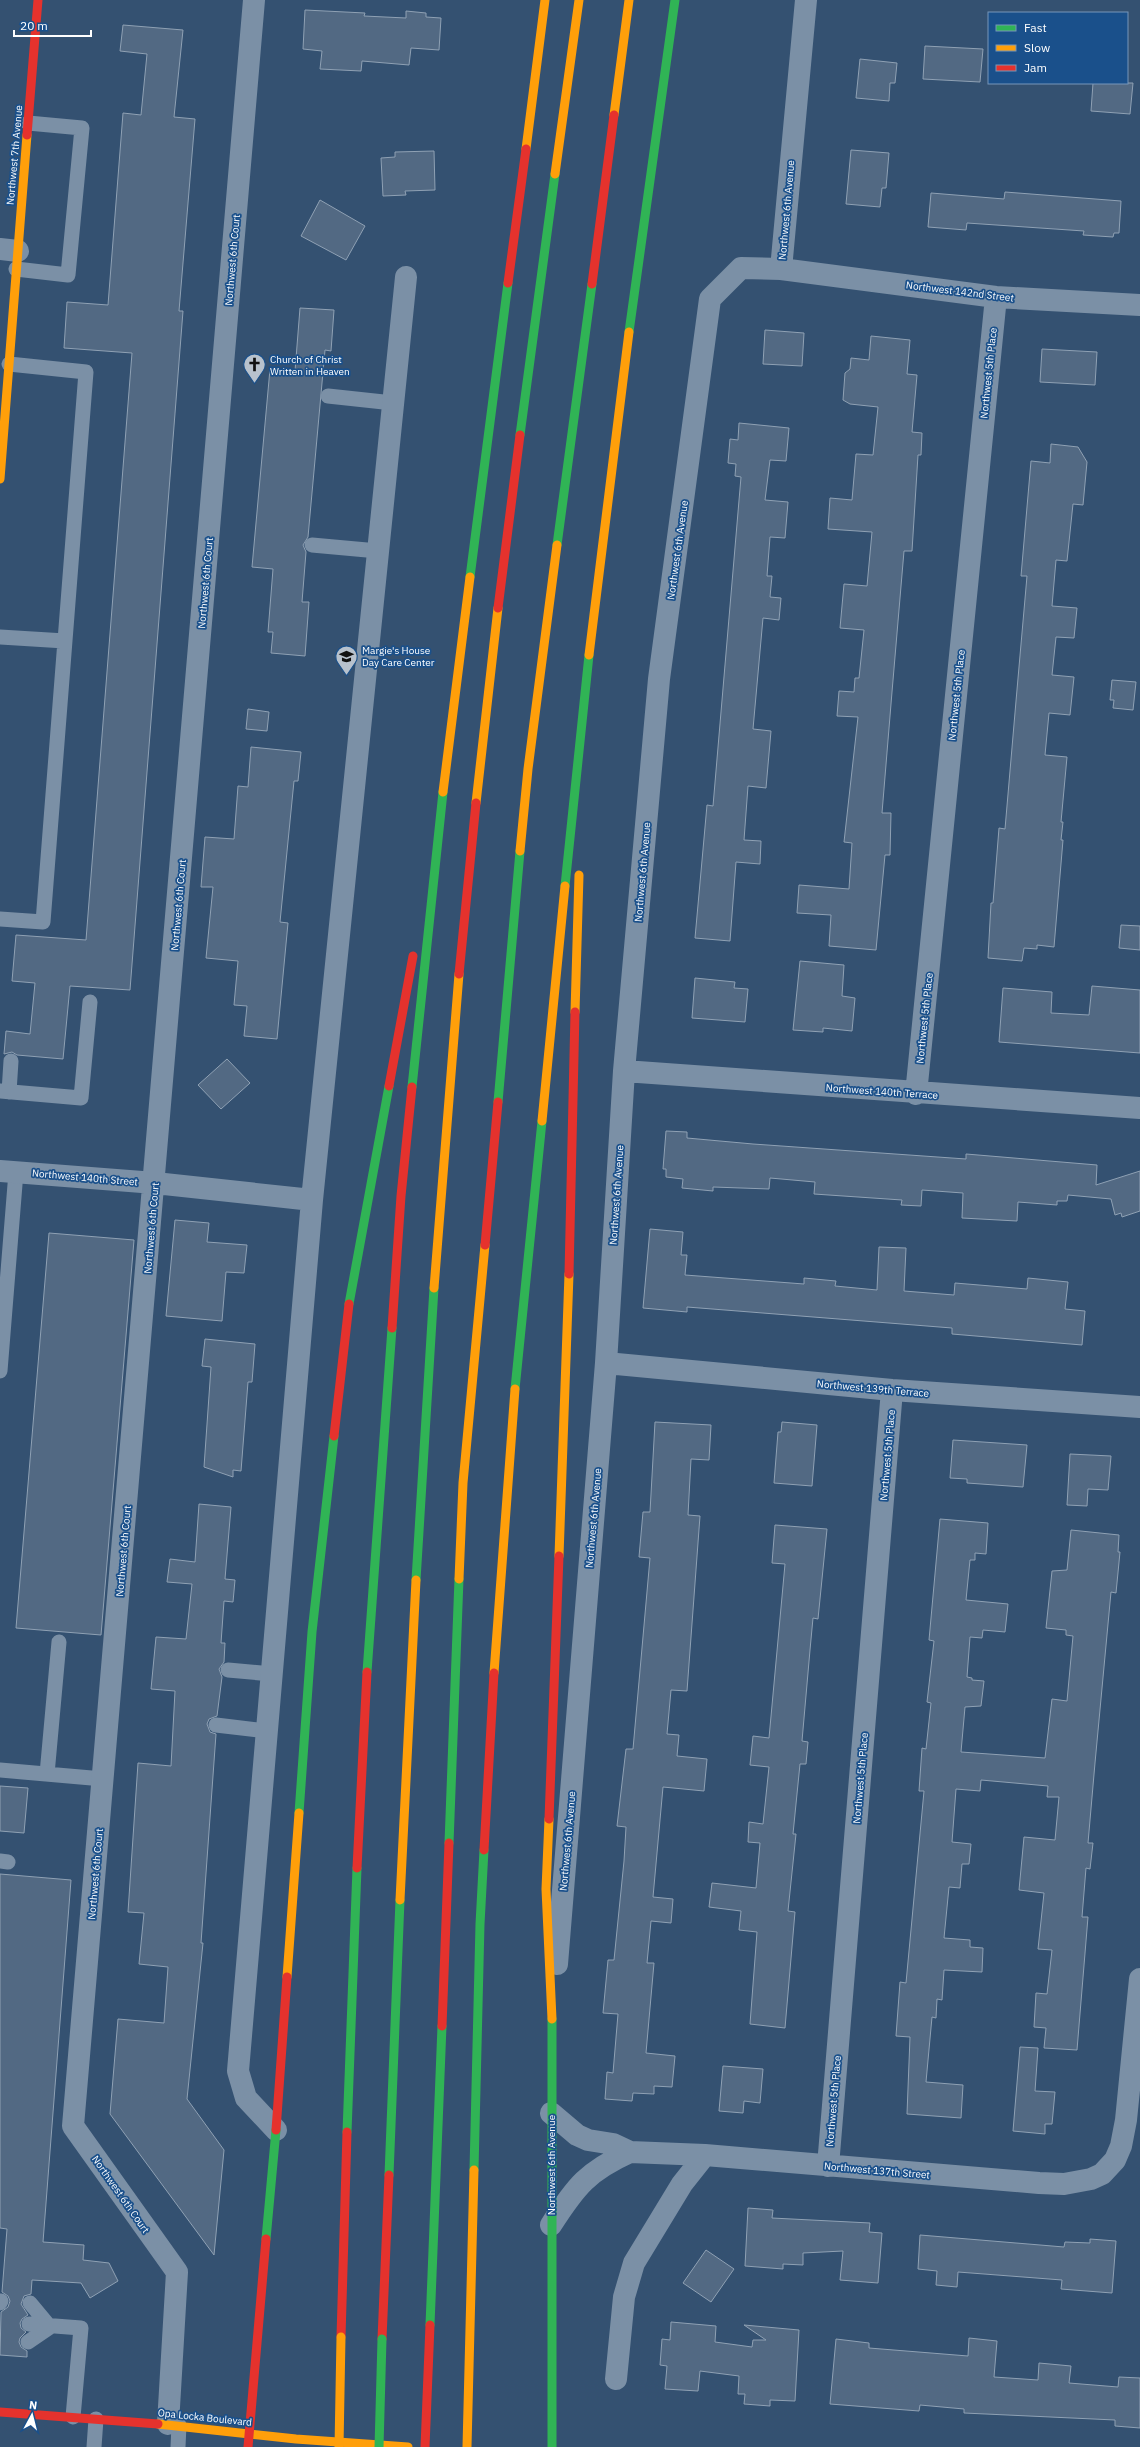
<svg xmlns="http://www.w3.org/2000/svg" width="1140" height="2447" font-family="'IBM Plex Sans',sans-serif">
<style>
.building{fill:#526983;stroke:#8fa1b4}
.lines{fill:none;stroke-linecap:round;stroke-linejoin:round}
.lane{stroke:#7b90a6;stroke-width:15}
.street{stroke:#7b90a6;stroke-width:22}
.fast{stroke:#30b455;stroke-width:9}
.slow{stroke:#ff9f0a;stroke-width:9}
.jam{stroke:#e5322d;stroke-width:9}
.fast-bridge{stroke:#30b455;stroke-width:9}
.slow-bridge{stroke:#ff9f0a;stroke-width:9}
.labels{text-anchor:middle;stroke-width:3.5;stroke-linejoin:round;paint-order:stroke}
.street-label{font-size:10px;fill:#fff;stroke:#1a508b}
.poi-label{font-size:10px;fill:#fff;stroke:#1a508b;text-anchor:start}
</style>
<rect width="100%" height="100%" fill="#345171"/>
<path class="building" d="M 305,10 L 365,13 L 364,16 L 406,18 L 406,11 L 426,13 L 426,17 L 441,18 L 439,50 L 411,48 L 409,65 L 362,61 L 361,71 L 320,69 L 322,51 L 303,49 Z
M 123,25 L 183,30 L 174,117 L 195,119 L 179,311 L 183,311 L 130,990 L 70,986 L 63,1059 L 17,1055 L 12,1052 L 4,1054 L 6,1031 L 30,1034 L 35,983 L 12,981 L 16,935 L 86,940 L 132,353 L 64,348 L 67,302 L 108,305 L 123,113 L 141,115 L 147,54 L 120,51 Z
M 925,46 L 983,49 L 980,82 L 923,79 Z
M 860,59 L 897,63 L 895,83 L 890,83 L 889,101 L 856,98 Z
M 1093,83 L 1133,83 L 1130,114 L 1091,111 Z
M 851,150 L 889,153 L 886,188 L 882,188 L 880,207 L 846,204 Z
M 434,151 L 435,190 L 405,191 L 406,195 L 383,196 L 381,158 L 395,157 L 395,152 Z
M 1005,192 L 1121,201 L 1119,233 L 1114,233 L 1113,237 L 1083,235 L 1084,231 L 967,223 L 966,230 L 928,227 L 931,193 L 1004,199 Z
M 320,200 L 365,226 L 346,260 L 301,236 Z
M 300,308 L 334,310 L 331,351 L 325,350 L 308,537 L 303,545 L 306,552 L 302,602 L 309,602 L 305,656 L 271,653 L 273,632 L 268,632 L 273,569 L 252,567 L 270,369 L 295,371 Z
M 765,330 L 804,333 L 802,366 L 763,364 Z
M 871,336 L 910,340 L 907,374 L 917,375 L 912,432 L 922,433 L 921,455 L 918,455 L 912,551 L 904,551 L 892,692 L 882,813 L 891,813 L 890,855 L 885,855 L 876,950 L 829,946 L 831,915 L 797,913 L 799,885 L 849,889 L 852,843 L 844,842 L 858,717 L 837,716 L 839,691 L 854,692 L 855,678 L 859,678 L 864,630 L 840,628 L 844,584 L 867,586 L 872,532 L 828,529 L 830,498 L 852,500 L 856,454 L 873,455 L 878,407 L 850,404 L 843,400 L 845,373 L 850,369 L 851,358 L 869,360 Z
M 1042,349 L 1097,352 L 1095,385 L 1040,382 Z
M 739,423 L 789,428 L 786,461 L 770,460 L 765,500 L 788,502 L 785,538 L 770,537 L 767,576 L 772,576 L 770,597 L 781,598 L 779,620 L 763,618 L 753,729 L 771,731 L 766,788 L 748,786 L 744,840 L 761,841 L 760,864 L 736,862 L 730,941 L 695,938 L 707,805 L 713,806 L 741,477 L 735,476 L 736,464 L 728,463 L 730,439 L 738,440 Z
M 1051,444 L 1078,447 L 1087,462 L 1083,505 L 1073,504 L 1067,561 L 1056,560 L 1052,606 L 1077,608 L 1074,638 L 1056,637 L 1052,675 L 1074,677 L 1070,715 L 1049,713 L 1045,755 L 1067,757 L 1061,822 L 1063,822 L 1061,840 L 1063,840 L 1054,947 L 1037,945 L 1037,949 L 1024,948 L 1022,961 L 988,958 L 991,903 L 993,903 L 999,828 L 1005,829 L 1016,701 L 1027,576 L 1021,576 L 1031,461 L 1050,463 Z
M 1112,680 L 1136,682 L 1133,710 L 1113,708 L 1114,700 L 1110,700 Z
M 248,709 L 269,712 L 267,731 L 246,729 Z
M 251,747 L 301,752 L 298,781 L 294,781 L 280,922 L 288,923 L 277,1039 L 244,1036 L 247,1006 L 234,1005 L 238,961 L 206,958 L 213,887 L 201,887 L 205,837 L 234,839 L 238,786 L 248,787 Z
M 1121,925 L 1140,926 L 1140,950 L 1119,948 Z
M 800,961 L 844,965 L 842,996 L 855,998 L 852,1031 L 823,1028 L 823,1032 L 793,1030 Z
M 695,978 L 735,982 L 734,988 L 748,989 L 745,1022 L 692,1018 Z
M 1092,986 L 1140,990 L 1140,1053 L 999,1042 L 1003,988 L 1052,992 L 1051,1013 L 1089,1015 Z
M 227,1059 L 250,1083 L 221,1109 L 198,1085 Z
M 666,1131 L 687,1132 L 687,1138 L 753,1144 L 966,1159 L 966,1154 L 1097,1165 L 1096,1185 L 1140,1171 L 1140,1211 L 1122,1217 L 1121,1213 L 1115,1215 L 1111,1199 L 1068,1195 L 1067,1201 L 1057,1201 L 1057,1205 L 1018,1202 L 1017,1221 L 962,1218 L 963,1193 L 922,1190 L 921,1206 L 901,1205 L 902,1200 L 814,1194 L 815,1182 L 770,1178 L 769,1189 L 713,1187 L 713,1191 L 682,1188 L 683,1179 L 666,1177 L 666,1169 L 663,1169 Z
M 175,1220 L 209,1223 L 207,1242 L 247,1245 L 244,1273 L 226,1272 L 222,1321 L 166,1316 Z
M 650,1229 L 683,1232 L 681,1255 L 687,1255 L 685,1275 L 804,1284 L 804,1278 L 836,1281 L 835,1286 L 877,1290 L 879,1247 L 906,1248 L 904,1291 L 954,1295 L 955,1283 L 1027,1289 L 1028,1278 L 1068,1282 L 1065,1309 L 1085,1311 L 1082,1345 L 952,1334 L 952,1328 L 687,1307 L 687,1312 L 643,1308 Z
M 49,1233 L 134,1240 L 101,1635 L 16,1628 Z
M 205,1339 L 255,1344 L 252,1382 L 248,1382 L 241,1471 L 233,1470 L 233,1477 L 204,1467 L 211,1367 L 202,1366 Z
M 655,1422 L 711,1425 L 709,1460 L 691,1459 L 688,1515 L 700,1516 L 687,1691 L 671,1690 L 667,1734 L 679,1735 L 677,1756 L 707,1759 L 704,1791 L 663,1787 L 653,1897 L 673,1899 L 671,1923 L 651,1921 L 647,1963 L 654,1963 L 646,2053 L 675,2056 L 672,2087 L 654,2086 L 654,2094 L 633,2093 L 632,2101 L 605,2099 L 607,2072 L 613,2073 L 618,2014 L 603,2013 L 608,1960 L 614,1960 L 624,1861 L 626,1827 L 617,1826 L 626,1749 L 633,1749 L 650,1558 L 639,1557 L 643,1512 L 650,1512 Z
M 782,1422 L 817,1425 L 812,1486 L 774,1483 L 778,1432 L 781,1432 Z
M 953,1440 L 1027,1445 L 1023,1487 L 967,1483 L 967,1479 L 950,1478 Z
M 1070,1454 L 1111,1456 L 1108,1490 L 1088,1489 L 1087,1506 L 1067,1505 Z
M 199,1504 L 231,1507 L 225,1579 L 235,1580 L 233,1602 L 224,1601 L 221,1643 L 225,1643 L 224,1662 L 219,1669 L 222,1677 L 217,1716 L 209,1719 L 207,1724 L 210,1732 L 216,1734 L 201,1943 L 203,1943 L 187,2099 L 224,2150 L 214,2255 L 110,2114 L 118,2019 L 164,2023 L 168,1967 L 139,1964 L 144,1913 L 128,1912 L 138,1763 L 171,1766 L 175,1691 L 151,1689 L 156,1637 L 186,1639 L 192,1584 L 167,1582 L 170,1559 L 195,1562 Z
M 940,1519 L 988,1523 L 986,1554 L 975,1553 L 975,1560 L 970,1560 L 966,1600 L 1008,1604 L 1005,1632 L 983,1630 L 982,1638 L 970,1637 L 967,1677 L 972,1678 L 972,1680 L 984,1681 L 981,1706 L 965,1707 L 961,1752 L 1045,1758 L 1052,1699 L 1067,1701 L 1073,1636 L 1066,1635 L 1066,1630 L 1046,1628 L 1052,1571 L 1067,1570 L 1071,1530 L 1119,1535 L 1118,1552 L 1120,1552 L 1116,1593 L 1111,1592 L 1095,1763 L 1088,1843 L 1093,1843 L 1090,1869 L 1086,1868 L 1082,1917 L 1088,1917 L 1077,2050 L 1044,2048 L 1046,2028 L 1034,2027 L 1036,1993 L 1047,1994 L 1052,1950 L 1038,1949 L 1044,1893 L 1019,1890 L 1024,1837 L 1055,1840 L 1059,1797 L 1047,1797 L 1048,1786 L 981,1780 L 980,1791 L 956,1789 L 952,1842 L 971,1844 L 969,1864 L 962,1864 L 960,1888 L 949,1887 L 944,1938 L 970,1940 L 970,1947 L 983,1948 L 982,1972 L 944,1970 L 942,2000 L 937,1999 L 936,2018 L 932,2017 L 926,2082 L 963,2085 L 961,2118 L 907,2114 L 910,2037 L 896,2036 L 900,1982 L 906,1983 L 924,1791 L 919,1791 L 922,1748 L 926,1749 L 931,1703 L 927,1702 L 934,1641 L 929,1640 Z
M 775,1525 L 827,1529 L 818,1619 L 813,1618 L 810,1650 L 802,1741 L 808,1742 L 806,1764 L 800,1764 L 793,1834 L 796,1834 L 788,1911 L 795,1912 L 785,2028 L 750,2024 L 757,1932 L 739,1930 L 741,1911 L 709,1907 L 712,1883 L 756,1888 L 760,1843 L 748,1842 L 749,1822 L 763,1824 L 769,1767 L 750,1765 L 753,1736 L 769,1738 L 785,1564 L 772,1563 Z
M 0,1786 L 28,1788 L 24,1833 L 0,1831 Z
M 0,1874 L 71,1880 L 43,2242 L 84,2245 L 83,2260 L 109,2263 L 118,2281 L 90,2298 L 81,2283 L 32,2280 L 31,2294 L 24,2296 L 21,2304 L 28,2315 L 22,2319 L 20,2323 L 21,2328 L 26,2332 L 20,2338 L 19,2342 L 21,2347 L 27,2351 L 27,2357 L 0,2355 L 1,2312 L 8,2307 L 10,2301 L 8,2296 L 2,2292 L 7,2229 L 0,2228 Z
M 1020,2047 L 1038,2048 L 1035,2091 L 1055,2092 L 1052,2124 L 1045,2124 L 1045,2134 L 1013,2131 Z
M 723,2066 L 763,2069 L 760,2103 L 744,2101 L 743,2113 L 719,2111 Z
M 748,2208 L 773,2210 L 772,2218 L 870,2223 L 869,2232 L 882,2233 L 878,2283 L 840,2280 L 843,2251 L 803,2253 L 803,2265 L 783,2264 L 783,2269 L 745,2266 Z
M 920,2235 L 1064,2247 L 1065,2242 L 1090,2243 L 1090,2239 L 1116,2241 L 1112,2293 L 1061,2289 L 1062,2280 L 958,2272 L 957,2287 L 936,2285 L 937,2271 L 918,2269 Z
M 706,2250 L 734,2269 L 711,2302 L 683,2283 Z
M 671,2322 L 716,2326 L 715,2342 L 752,2347 L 753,2340 L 766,2340 L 744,2325 L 799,2330 L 795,2401 L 770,2400 L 770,2406 L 744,2404 L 745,2394 L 738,2394 L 739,2376 L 700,2371 L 698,2391 L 665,2389 L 667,2366 L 660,2365 L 662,2339 L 670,2340 Z
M 969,2338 L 997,2341 L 994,2377 L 1038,2380 L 1039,2363 L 1071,2366 L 1069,2383 L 1118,2387 L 1119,2377 L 1140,2378 L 1140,2428 L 1115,2426 L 1115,2420 L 964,2413 L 964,2409 L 920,2405 L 919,2411 L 830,2404 L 836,2339 L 869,2343 L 869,2348 L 968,2356 Z"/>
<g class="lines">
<path class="lane" d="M 16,269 L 68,275 L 82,128 L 28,123
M 328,396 L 393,403
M 312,545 L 378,551
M 0,637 L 65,641
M 0,919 L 43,922 L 86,372 L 9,364
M 0,1091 L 81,1098 L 90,1002
M 9,1092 L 11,1061
M 0,1371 L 16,1172
M 228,1670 L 272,1674
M 216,1725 L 267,1731
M 0,1770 L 103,1779
M 47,1774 L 59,1642
M 0,1861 L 8,1862
M 0,2303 L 1,2301
M 30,2303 L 50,2327
M 29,2324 L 81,2328 L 73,2417
M 28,2342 L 50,2327
M 94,2447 L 96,2419
M 178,2447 L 179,2425"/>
<path class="street" d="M 0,249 L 18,251
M 781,269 L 806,0
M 624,1071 L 1140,1108
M 916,1094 L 996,297
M 0,1171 L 155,1183 L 312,1200
M 606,1363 L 892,1390 L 1140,1407
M 557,1964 L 606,1363 L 624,1071 L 659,679 L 710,299 L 741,268 L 781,269 L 996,297 L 1140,305
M 551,2113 L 577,2135 L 588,2140 L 613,2144 L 630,2152 L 705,2155 L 1039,2183 L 1064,2184 L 1091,2179 L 1102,2174 L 1115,2160 L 1121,2146 L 1126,2120 L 1140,1979
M 276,2130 L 246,2098 L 238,2071 L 312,1200 L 406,277
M 828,2166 L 892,1390
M 551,2225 C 576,2186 588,2171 630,2152
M 616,2379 L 624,2297 L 634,2263 L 682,2184 L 705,2155
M 168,2424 L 177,2272 L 73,2126 L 254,0"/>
<path class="fast" d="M 629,332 L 675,0
M 520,435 L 555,174
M 557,545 L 592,284
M 470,577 L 508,283
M 565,886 L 589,655
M 412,1087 L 443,792
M 498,1102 L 520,851
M 349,1304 L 389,1086
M 515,1389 L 542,1121
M 416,1580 L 434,1288
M 367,1672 L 392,1328
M 299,1813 L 312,1632 L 334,1436
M 449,1843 L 459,1579
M 552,2019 L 552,2447
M 347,2132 L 357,1868
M 474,2170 L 480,1924 L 484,1850
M 389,2175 L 400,1900
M 266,2239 L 276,2130
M 430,2325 L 442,2026"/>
<path class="slow" d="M 614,115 L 629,0
M 526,149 L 545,0
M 555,174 L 579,0
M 0,479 L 27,135
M 589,655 L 629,332
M 443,792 L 470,577
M 476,803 L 498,608
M 520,851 L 528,769 L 557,545
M 575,1012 L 579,875
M 542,1121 L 565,886
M 434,1288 L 459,974
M 559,1556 L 569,1274
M 459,1579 L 463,1483 L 485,1245
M 494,1673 L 515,1389
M 549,1819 L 546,1889 L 552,2019
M 400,1900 L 416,1580
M 287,1977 L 299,1813
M 158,2424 L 296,2439 L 408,2447
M 467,2447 L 474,2170"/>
<path class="jam" d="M 27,135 L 38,0
M 508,283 L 526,149
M 592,284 L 614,115
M 498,608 L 520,435
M 459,974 L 476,803
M 389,1086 L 413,956
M 485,1245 L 498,1102
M 569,1274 L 575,1012
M 392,1328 L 401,1196 L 412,1087
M 334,1436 L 349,1304
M 549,1819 L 559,1556
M 484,1850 L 494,1673
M 357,1868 L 367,1672
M 442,2026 L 449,1843
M 276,2130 L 287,1977
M 341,2337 L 347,2132
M 382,2339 L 389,2175
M 0,2412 L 158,2424
M 248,2447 L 266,2239
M 425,2447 L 430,2325"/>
<path class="fast-bridge" d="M 379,2447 L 382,2339"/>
<path class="slow-bridge" d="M 339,2447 L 341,2337"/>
</g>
<defs>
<symbol id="church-pin" viewBox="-11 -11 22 30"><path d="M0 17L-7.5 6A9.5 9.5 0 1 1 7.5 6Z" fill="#b8c2cd" stroke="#1a508b"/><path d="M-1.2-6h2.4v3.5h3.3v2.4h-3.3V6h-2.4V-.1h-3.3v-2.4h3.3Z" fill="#111"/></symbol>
<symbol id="school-pin" viewBox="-11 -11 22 30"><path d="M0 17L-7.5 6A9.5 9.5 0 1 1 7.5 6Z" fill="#b8c2cd" stroke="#1a508b"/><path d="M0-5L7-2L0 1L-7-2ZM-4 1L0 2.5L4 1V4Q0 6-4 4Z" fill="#111"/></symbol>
</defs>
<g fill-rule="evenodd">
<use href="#church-pin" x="242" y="352" width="25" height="34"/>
<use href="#school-pin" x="334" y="644" width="25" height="34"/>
</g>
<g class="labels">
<g class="street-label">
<text transform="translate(14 155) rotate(-85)" y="4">Northwest 7th Avenue</text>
<text transform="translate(786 210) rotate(-85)" y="4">Northwest 6th Avenue</text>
<text transform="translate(232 260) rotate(-85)" y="4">Northwest 6th Court</text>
<text transform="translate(960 291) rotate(7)" y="4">Northwest 142nd Street</text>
<text transform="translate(988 373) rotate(-84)" y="4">Northwest 5th Place</text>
<text transform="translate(677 550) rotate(-82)" y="4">Northwest 6th Avenue</text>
<text transform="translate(205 583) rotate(-85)" y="4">Northwest 6th Court</text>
<text transform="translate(956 695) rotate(-84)" y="4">Northwest 5th Place</text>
<text transform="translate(642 872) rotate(-85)" y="4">Northwest 6th Avenue</text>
<text transform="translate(178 905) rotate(-85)" y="4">Northwest 6th Court</text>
<text transform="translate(924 1018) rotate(-84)" y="4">Northwest 5th Place</text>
<text transform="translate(882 1091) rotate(4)" y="4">Northwest 140th Terrace</text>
<text transform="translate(85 1177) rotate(5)" y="4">Northwest 140th Street</text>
<text transform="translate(616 1195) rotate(-86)" y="4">Northwest 6th Avenue</text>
<text transform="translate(151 1228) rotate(-85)" y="4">Northwest 6th Court</text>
<text transform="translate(873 1388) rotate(5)" y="4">Northwest 139th Terrace</text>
<text transform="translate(887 1455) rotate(-85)" y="4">Northwest 5th Place</text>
<text transform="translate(593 1518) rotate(-85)" y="4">Northwest 6th Avenue</text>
<text transform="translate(123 1551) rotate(-85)" y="4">Northwest 6th Court</text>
<text transform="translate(860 1778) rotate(-85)" y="4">Northwest 5th Place</text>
<text transform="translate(567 1841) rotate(-85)" y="4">Northwest 6th Avenue</text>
<text transform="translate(95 1874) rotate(-85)" y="4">Northwest 6th Court</text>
<text transform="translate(833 2101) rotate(-85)" y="4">Northwest 5th Place</text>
<text transform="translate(551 2165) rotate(-90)" y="4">Northwest 6th Avenue</text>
<text transform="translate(877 2170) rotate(5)" y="4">Northwest 137th Street</text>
<text transform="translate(121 2194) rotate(55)" y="4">Northwest 6th Court</text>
<text transform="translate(205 2417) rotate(6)" y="4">Opa Locka Boulevard</text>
</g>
<g class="poi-label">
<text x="270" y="363">Church of Christ<tspan x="270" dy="12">Written in Heaven</tspan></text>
<text x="362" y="654">Margie's House<tspan x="362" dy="12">Day Care Center</tspan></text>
</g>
</g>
<rect x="988" y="12" width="140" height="72" fill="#1a508b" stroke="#7696b9"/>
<rect x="996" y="25" width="20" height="6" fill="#30b455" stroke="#7696b9"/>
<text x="1024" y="32" font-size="12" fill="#ffffff">Fast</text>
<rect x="996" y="45" width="20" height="6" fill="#ff9f0a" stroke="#7696b9"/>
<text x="1024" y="52" font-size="12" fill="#ffffff">Slow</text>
<rect x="996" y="65" width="20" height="6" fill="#e5322d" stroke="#7696b9"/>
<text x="1024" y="72" font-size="12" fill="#ffffff">Jam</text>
<g transform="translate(32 2415) rotate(7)" stroke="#1a508b" stroke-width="3" paint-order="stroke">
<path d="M0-3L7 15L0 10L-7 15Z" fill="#ffffff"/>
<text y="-6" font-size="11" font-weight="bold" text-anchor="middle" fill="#ffffff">N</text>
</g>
<path d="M14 30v6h77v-6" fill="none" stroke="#ffffff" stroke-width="2"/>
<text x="20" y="30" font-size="12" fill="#ffffff" stroke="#1a508b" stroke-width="3" paint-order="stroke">20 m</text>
</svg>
